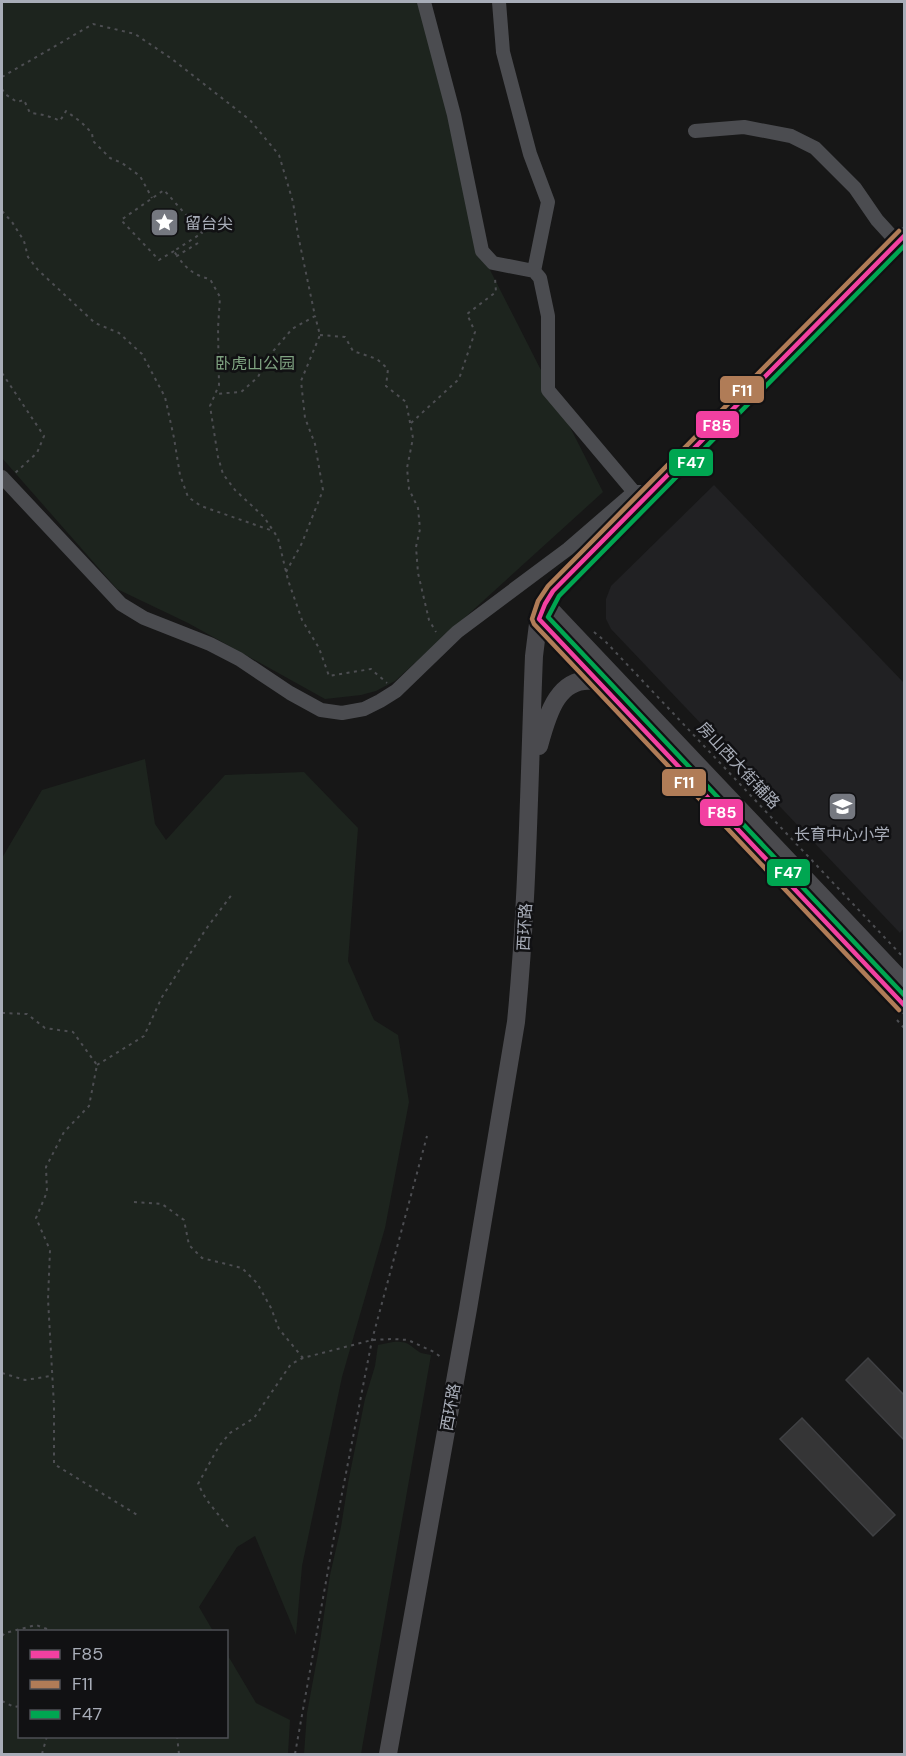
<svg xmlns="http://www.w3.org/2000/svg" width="906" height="1756" font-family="'DM Sans','Noto Sans SC',sans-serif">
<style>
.built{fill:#212123}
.green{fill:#1d241e}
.building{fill:#353536;stroke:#3f4043;stroke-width:1.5}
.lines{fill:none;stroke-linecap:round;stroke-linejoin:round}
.path{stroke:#4d4e52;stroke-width:2;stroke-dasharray:3 4.5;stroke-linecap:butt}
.minor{stroke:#4b4c50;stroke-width:14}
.secondary{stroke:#4a4a4e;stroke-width:18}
.bus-1-casing{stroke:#111113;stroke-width:9}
.bus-2-casing{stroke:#111113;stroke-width:9}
.bus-3-casing{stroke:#111113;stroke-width:9}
.bus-1{stroke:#f240a1;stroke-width:4.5}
.bus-2{stroke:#b07c57;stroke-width:4.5}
.bus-3{stroke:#00a651;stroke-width:4.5}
.labels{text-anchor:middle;stroke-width:5;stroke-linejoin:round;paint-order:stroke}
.poi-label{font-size:16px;fill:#a8adb8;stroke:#111113;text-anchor:start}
.park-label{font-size:16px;fill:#7fa381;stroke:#111113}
.street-label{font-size:16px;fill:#a8adb8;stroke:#111113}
.line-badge{stroke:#111113;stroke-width:2}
.badge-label{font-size:16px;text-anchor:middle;font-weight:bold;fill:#fff}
</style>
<rect width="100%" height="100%" fill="#171717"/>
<path class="built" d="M 714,485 L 904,683 L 904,928 L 900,933 L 611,629 L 606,619 L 606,599 L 611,586 Z"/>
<path class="green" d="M 2,2 L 422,2 L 490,270 L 603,492 L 395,681 L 376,691 L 361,695 L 325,699 L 188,623 L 117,589 L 2,458 Z
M 145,759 L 155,824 L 166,840 L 225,775 L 304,772 L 358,828 L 348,961 L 374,1020 L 398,1035 L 409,1102 L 385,1228 L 342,1377 L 302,1566 L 296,1635 L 255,1536 L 237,1547 L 199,1607 L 213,1631 L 20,1632 L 20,1736 L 226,1736 L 227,1654 L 256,1703 L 290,1720 L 288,1754 L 2,1754 L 2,858 L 42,790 Z
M 393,1342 C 410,1341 409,1346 421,1353 C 424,1354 428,1354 431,1355 L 361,1754 L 304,1754 L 307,1713 L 319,1648 L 330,1575 L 341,1527 L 348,1483 L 365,1399 L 375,1366 L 378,1345 Z"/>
<path class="building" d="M 868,1358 L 904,1395 L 904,1440 L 846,1380 Z
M 802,1418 L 895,1515 L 873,1536 L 780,1439 Z"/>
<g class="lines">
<path class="path" d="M 2,77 L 93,24 L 135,34 L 172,59 L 250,120 L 279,155 L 293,202 L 298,235 L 315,316 L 292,329 L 269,356 L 258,377 L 241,392 L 215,394
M 2,89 L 5,94 L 17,102 L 24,100 L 30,113 C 41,114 50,116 60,121 L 66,111 L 81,122 L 92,133 L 93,141 L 110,158 L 122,163 L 140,176 L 152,198
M 2,211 L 12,222 L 24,241 L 28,257 L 38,270 L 95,323 L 119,333 L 142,354 L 165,397 L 174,438 L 180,475 L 188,497 L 201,506 L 273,531
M 198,243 L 177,256 C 187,269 193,275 210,279 L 220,297 L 218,328 L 219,385 L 210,406 L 218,457 L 223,474 L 235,490 L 264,517 L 278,538 L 288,580 L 302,620 L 319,648 L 329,676 L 371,669 L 387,683
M 174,251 L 159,260 L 121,220 L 164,190 L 202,233 L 174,251 L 177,256
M 320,335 L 345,337 L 353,351 L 377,359 L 388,369 L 386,386 L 406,402 L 413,438 L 407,468 L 409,489 L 418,508 L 420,529 L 416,547 L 418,573 L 429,620 L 436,632
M 2,373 L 44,436 L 37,453 L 15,473
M 411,423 L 459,379 L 475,332 L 467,314 L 496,292 L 495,278
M 286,572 L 302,543 L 323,490 L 315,444 L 305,418 L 301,381 L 320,335 L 315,316
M 594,632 L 605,641 L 904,958
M 2,1013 L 27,1014 L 45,1028 L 73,1032 L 97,1065 L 89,1106 L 64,1132 L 46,1167 L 47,1192 L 36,1218 L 50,1250 L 48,1299 L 54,1406 L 54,1464 L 139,1516
M 897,1020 L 904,1028
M 97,1065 L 144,1036 L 162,997 L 206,929 L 233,893
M 134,1202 L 162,1204 L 184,1220 L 189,1245 L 202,1258 L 242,1268 L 257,1283 L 271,1308 L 279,1329 L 303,1358
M 2,1373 L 25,1380 L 51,1376
M 228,1527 L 206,1499 L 198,1484 L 219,1446 L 230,1433 L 254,1418 L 291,1364 L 303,1358 L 372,1340 L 393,1339 L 408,1340 L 434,1352 L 442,1358
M 2,1636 L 5,1633 L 36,1625 L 55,1632
M 2,1701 L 14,1707 L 20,1706
M 177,1736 L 179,1754
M 42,1754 L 47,1736
M 295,1754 L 339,1509 L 372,1340 L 427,1136"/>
<path class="minor" d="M 424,2 L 454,115 L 482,251 L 493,263 L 534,271 L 540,278 L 548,316 L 548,390 L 634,492
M 499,2 L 503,52 L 530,154 L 548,202 L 534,271
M 695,131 L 744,127 L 791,136 L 815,148 L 855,188 L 877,220 L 898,243
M 2,477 L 121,604 L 144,618 L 210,644 L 239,659 L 290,693 L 321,710 L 342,713 L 364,709 L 380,701 L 396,691 L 457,632 L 568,549 L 634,492 L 653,492"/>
<path class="secondary" d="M 545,604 L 904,983
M 539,619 L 904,1005
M 539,746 C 547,716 558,672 599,682
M 388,1754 L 468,1309 L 516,1022 C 528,900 529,778 534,656 L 539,616 L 553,591 L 904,236"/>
<defs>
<path id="bus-1" d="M 904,236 L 553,591 L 545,604 L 539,619 L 904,1005"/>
<path id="bus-2" d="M 899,1010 L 534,624 L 532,619 L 538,601 L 548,586 L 899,231"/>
<path id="bus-3" d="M 904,246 L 559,596 L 548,617 L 904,995"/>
</defs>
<use href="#bus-1" class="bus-1-casing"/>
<use href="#bus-2" class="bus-2-casing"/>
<use href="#bus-3" class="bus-3-casing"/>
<use href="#bus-1" class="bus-1"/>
<use href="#bus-2" class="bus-2"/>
<use href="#bus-3" class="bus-3"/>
</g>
<defs>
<symbol id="sight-square" viewBox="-11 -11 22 22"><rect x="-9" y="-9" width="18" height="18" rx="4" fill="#757880" stroke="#111113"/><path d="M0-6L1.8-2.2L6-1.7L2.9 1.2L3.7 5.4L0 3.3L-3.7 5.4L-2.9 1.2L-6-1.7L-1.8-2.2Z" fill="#fff"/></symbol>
<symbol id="school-square" viewBox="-11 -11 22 22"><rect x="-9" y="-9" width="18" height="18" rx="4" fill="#757880" stroke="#111113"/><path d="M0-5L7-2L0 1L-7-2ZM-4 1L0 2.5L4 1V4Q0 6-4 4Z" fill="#fff"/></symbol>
</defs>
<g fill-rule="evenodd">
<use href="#sight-square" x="148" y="206" width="33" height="33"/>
<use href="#school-square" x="826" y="790" width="33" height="33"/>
</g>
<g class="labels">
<g class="poi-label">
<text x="185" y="229">留台尖</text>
<text x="842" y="840" text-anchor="middle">长育中心小学</text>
</g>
<g class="park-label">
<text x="255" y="369">卧虎山公园</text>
</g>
<g class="street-label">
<text transform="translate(739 765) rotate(47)" y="6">房山西大街辅路</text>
<text transform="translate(524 927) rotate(-87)" y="6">西环路</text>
<text transform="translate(450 1407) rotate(-80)" y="6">西环路</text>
</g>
</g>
<g class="line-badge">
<rect x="719" y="375" width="46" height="29" rx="6" fill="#b07c57"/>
<rect x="695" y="410" width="45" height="29" rx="6" fill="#f240a1"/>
<rect x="668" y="448" width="46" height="29" rx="6" fill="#00a651"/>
<rect x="661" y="768" width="46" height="29" rx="6" fill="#b07c57"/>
<rect x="699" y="798" width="45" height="29" rx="6" fill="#f240a1"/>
<rect x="766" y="858" width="45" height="29" rx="6" fill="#00a651"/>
</g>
<g class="badge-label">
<text x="742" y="396">F11</text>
<text x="717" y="431">F85</text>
<text x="691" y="468">F47</text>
<text x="684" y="788">F11</text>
<text x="722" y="818">F85</text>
<text x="788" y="878">F47</text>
</g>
<rect width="906" height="1756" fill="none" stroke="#a8adb8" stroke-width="6"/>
<rect x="18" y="1630" width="210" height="108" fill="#111113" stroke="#4d4f55" stroke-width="1.5"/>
<rect x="30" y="1650" width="30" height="9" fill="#f240a1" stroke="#4d4f55" stroke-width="1.5"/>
<text x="72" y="1660" font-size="18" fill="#a8adb8">F85</text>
<rect x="30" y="1680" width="30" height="9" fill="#b07c57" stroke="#4d4f55" stroke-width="1.5"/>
<text x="72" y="1690" font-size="18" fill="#a8adb8">F11</text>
<rect x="30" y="1710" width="30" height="9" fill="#00a651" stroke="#4d4f55" stroke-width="1.5"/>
<text x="72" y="1720" font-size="18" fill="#a8adb8">F47</text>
</svg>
